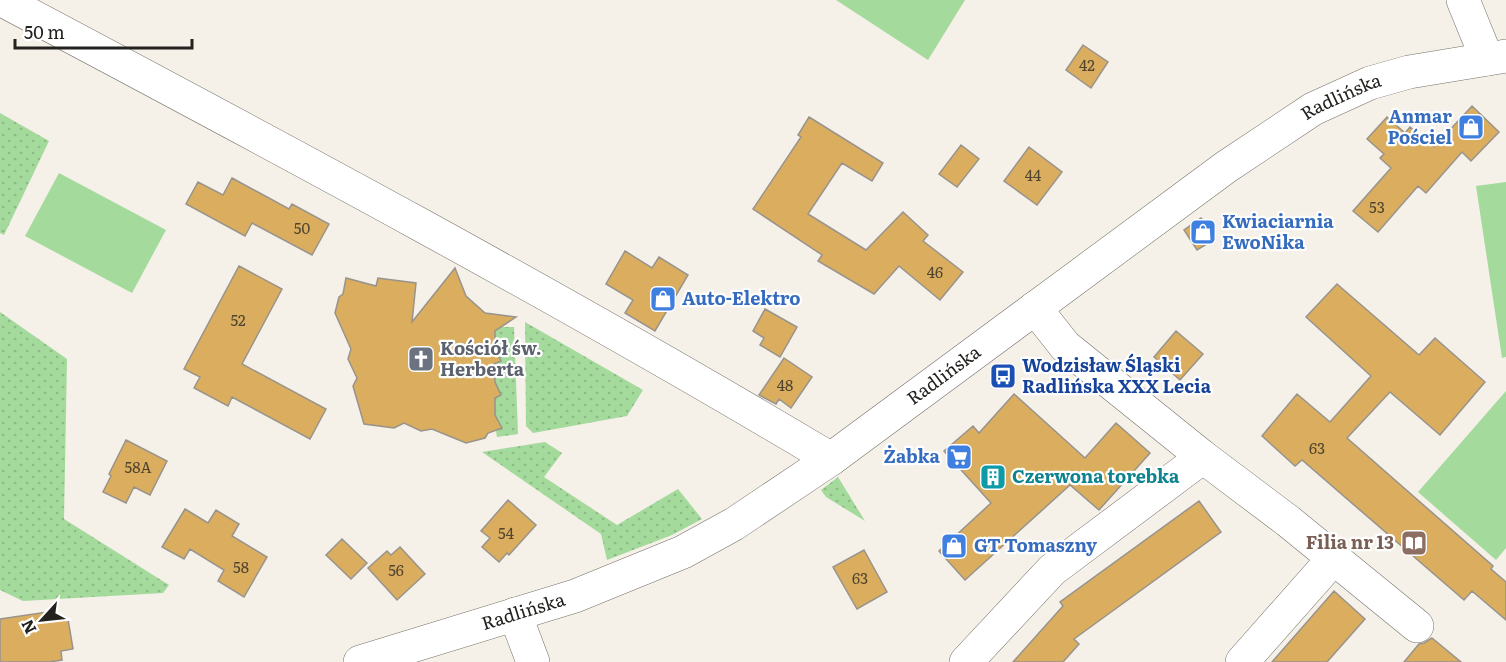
<svg xmlns="http://www.w3.org/2000/svg" width="1506" height="662" font-family="Literata,serif">
<style>
.grass{fill:url(#grass-dots)}
.park{fill:#a4da9c}
.building{fill:#daae5e;stroke:#98938c;stroke-width:1.5}
.lines{fill:none;stroke-linecap:round;stroke-linejoin:round}
.minor-casing{stroke:#757169;stroke-width:34}
.minor{stroke:#fff;stroke-width:33}
.labels{text-anchor:middle;stroke-width:4.5;stroke-linejoin:round;paint-order:stroke}
.number-label{font-size:15px;fill:#52452f}
.street-label{font-size:18px;fill:#24221f;stroke:#fff}
.shop-label{font-size:18px;font-weight:bold;fill:#366cbe;stroke:#fff;text-anchor:start}
.worship-label{font-size:18px;font-weight:bold;fill:#5b616d;stroke:#fff;text-anchor:start}
.transit-label{font-size:18px;font-weight:bold;fill:#164399;stroke:#fff;text-anchor:start}
.culture-label{font-size:18px;font-weight:bold;fill:#0d838f;stroke:#fff;text-anchor:start}
.education-label{font-size:18px;font-weight:bold;fill:#785e54;stroke:#fff;text-anchor:end}
</style>
<defs>
<pattern id="grass-dots" width="8" height="8" patternUnits="userSpaceOnUse" patternTransform="scale(1.5)"><rect width="8" height="8" fill="#a4da9c"/><path d="M2 2h.1M6 6h.1" fill="none" stroke="#8dbb86" stroke-width="1.8" stroke-linecap="round"/></pattern>
</defs>
<rect width="100%" height="100%" fill="#f5f0e8"/>
<path class="grass" d="M 0,113 L 49,141 L 4,235 L 0,233 Z
M 0,312 L 67,359 L 64,519 L 169,585 L 163,593 L 23,601 L 0,590 Z
M 525,322 L 643,390 L 627,416 L 533,433 L 526,426 Z
M 501,327 L 514,327 L 518,434 L 497,437 L 496,431 L 502,428 L 500,426 L 495,427 L 495,398 L 501,395 L 499,391 L 495,393 L 494,364 L 501,361 L 495,360 L 495,331 Z
M 545,442 L 562,453 L 544,477 L 617,525 L 678,489 L 702,519 L 672,535 L 607,560 L 601,534 L 482,452 Z
M 838,477 L 865,521 L 826,497 L 821,490 Z"/>
<path class="park" d="M 836,0 L 965,0 L 928,60 Z
M 59,173 L 166,230 L 132,293 L 25,236 Z
M 1506,182 L 1506,357 L 1502,358 L 1476,186 Z
M 1506,391 L 1506,548 L 1496,560 L 1418,492 Z"/>
<path class="building" d="M 1083,45 L 1108,62 L 1091,88 L 1066,70 Z
M 1472,106 L 1499,132 L 1471,161 L 1462,152 L 1426,193 L 1418,186 L 1378,232 L 1353,211 L 1391,168 L 1380,158 L 1384,154 L 1367,139 L 1387,117 L 1405,133 L 1410,127 L 1434,147 Z
M 809,117 L 883,163 L 872,181 L 842,163 L 808,214 L 866,250 L 903,212 L 928,235 L 923,241 L 963,272 L 940,300 L 899,266 L 874,294 L 818,261 L 822,255 L 753,209 L 801,137 L 798,135 Z
M 961,145 L 979,159 L 957,187 L 939,174 Z
M 1029,147 L 1062,172 L 1037,205 L 1004,181 Z
M 232,178 L 289,209 L 292,204 L 329,224 L 312,255 L 252,223 L 245,236 L 186,204 L 198,182 L 223,195 Z
M 1201,218 L 1215,239 L 1197,250 L 1184,230 Z
M 625,251 L 652,268 L 659,257 L 688,275 L 655,331 L 625,313 L 633,300 L 606,284 Z
M 239,266 L 282,289 L 242,364 L 326,409 L 310,439 L 232,397 L 228,406 L 194,388 L 200,377 L 184,369 Z
M 455,268 L 466,296 L 485,313 L 516,317 L 495,331 L 495,349 L 501,361 L 494,364 L 495,382 L 501,395 L 495,398 L 495,415 L 502,428 L 488,433 L 485,438 L 466,443 L 432,429 L 421,431 L 404,423 L 394,428 L 364,424 L 353,386 L 357,378 L 348,359 L 351,349 L 335,313 L 339,297 L 343,294 L 346,278 L 376,286 L 378,278 L 416,283 L 412,322 Z
M 1337,284 L 1419,355 L 1435,338 L 1485,382 L 1440,435 L 1390,392 L 1347,438 L 1493,566 L 1491,569 L 1506,582 L 1506,620 L 1472,591 L 1464,600 L 1302,460 L 1295,466 L 1262,436 L 1297,394 L 1330,422 L 1371,376 L 1306,317 Z
M 765,309 L 797,327 L 780,357 L 760,345 L 764,338 L 753,331 Z
M 1176,331 L 1203,354 L 1180,380 L 1154,357 Z
M 784,358 L 812,377 L 791,408 L 779,399 L 776,404 L 759,395 Z
M 1014,394 L 1085,458 L 1116,423 L 1150,453 L 1099,510 L 1070,485 L 965,580 L 939,551 L 991,503 L 944,451 L 973,426 L 979,433 Z
M 126,440 L 167,461 L 150,495 L 134,487 L 126,503 L 103,492 L 111,476 L 109,474 Z
M 508,500 L 536,525 L 509,555 L 507,553 L 499,562 L 482,547 L 490,538 L 481,531 Z
M 1199,501 L 1221,532 L 1074,639 L 1079,644 L 1063,662 L 1013,662 L 1063,606 L 1060,602 Z
M 185,509 L 208,523 L 216,510 L 239,524 L 232,536 L 267,557 L 244,597 L 218,581 L 224,570 L 190,549 L 184,559 L 162,547 Z
M 342,539 L 367,563 L 351,579 L 326,555 Z
M 400,547 L 425,574 L 397,600 L 368,568 L 387,551 L 391,555 Z
M 864,550 L 887,592 L 857,609 L 833,567 Z
M 1334,591 L 1365,619 L 1327,662 L 1272,662 Z
M 54,611 L 56,620 L 68,619 L 73,649 L 61,651 L 62,660 L 49,662 L 0,662 L 0,619 Z
M 1432,638 L 1461,662 L 1404,662 L 1419,644 L 1424,643 Z"/>
<g class="lines">
<defs>
<g id="minor">
<path d="M 2,0 C 281,148 560,297 831,459"/>
<path d="M 1463,0 L 1487,59"/>
<path d="M 1035,308 L 1065,346 L 1203,457 L 1288,521 L 1417,626"/>
<path d="M 515,614 L 533,662"/>
<path id="s1" d="M 360,662 L 575,596 L 683,552 L 734,524 L 831,459 L 1226,167 L 1313,109 L 1370,83 L 1409,72 L 1506,56"/>
<path d="M 966,662 L 1052,570 L 1203,457"/>
<path d="M 1242,662 L 1333,559"/>
</g>
</defs>
<use href="#minor" class="minor-casing"/>
<use href="#minor" class="minor"/>
</g>
<defs>
<symbol id="shop-square" viewBox="-11 -11 22 22"><rect x="-9" y="-9" width="18" height="18" rx="4" fill="#3f7fe0" stroke="#fff"/><path d="M-5-2.5h2.3a2.7 3.5 0 0 1 5.4 0H5L5.5 6h-11ZM-1.5-2.5h3a1.5 2.3 0 0 0-3 0Z" fill="#fff"/></symbol>
<symbol id="church-square" viewBox="-11 -11 22 22"><rect x="-9" y="-9" width="18" height="18" rx="4" fill="#6b7280" stroke="#fff"/><path d="M-1.2-6h2.4v3.5h3.3v2.4h-3.3V6h-2.4V-.1h-3.3v-2.4h3.3Z" fill="#fff"/></symbol>
<symbol id="bus-square" viewBox="-11 -11 22 22"><rect x="-9" y="-9" width="18" height="18" rx="4" fill="#1a4fb4" stroke="#fff"/><path d="M-5-6H5V4H4V6H2V4H-2V6H-4V4H-5ZM-3.5-4V0h7V-4ZM-3.5 1.2v1.5H-2V1.2ZM2 1.2v1.5H3.5V1.2Z" fill="#fff"/></symbol>
<symbol id="supermarket-square" viewBox="-11 -11 22 22"><rect x="-9" y="-9" width="18" height="18" rx="4" fill="#3f7fe0" stroke="#fff"/><path d="M-6-5.5h2.5l.6 2H6L4.5 2H-2.5L-4.4-4H-6ZM-1.5 3.2a1.3 1.3 0 1 0 .1 0ZM3 3.2a1.3 1.3 0 1 0 .1 0Z" fill="#fff"/></symbol>
<symbol id="building-square" viewBox="-11 -11 22 22"><rect x="-9" y="-9" width="18" height="18" rx="4" fill="#0f9aa8" stroke="#fff"/><path d="M-4-6H4V6H1V3H-1V6H-4ZM-2.5-4.3h1.7v1.8h-1.7ZM.8-4.3h1.7v1.8H.8ZM-2.5-1h1.7V.8h-1.7ZM.8-1h1.7V.8H.8Z" fill="#fff"/></symbol>
<symbol id="library-square" viewBox="-11 -11 22 22"><rect x="-9" y="-9" width="18" height="18" rx="4" fill="#8d6e63" stroke="#fff"/><path d="M-6-4Q-3-5.5-.7-3.5V5Q-3 3-6 4ZM6-4Q3-5.5 .7-3.5V5Q3 3 6 4Z" fill="#fff"/></symbol>
</defs>
<g fill-rule="evenodd">
<use href="#shop-square" x="1456" y="112" width="30" height="30"/>
<use href="#shop-square" x="1188" y="217" width="30" height="30"/>
<use href="#shop-square" x="648" y="284" width="30" height="30"/>
<use href="#church-square" x="406" y="344" width="30" height="30"/>
<use href="#bus-square" x="988" y="361" width="30" height="30"/>
<use href="#supermarket-square" x="944" y="442" width="30" height="30"/>
<use href="#building-square" x="978" y="462" width="30" height="30"/>
<use href="#library-square" x="1399" y="528" width="30" height="30"/>
<use href="#shop-square" x="939" y="531" width="30" height="30"/>
</g>
<g class="labels">
<g class="number-label">
<text x="1087" y="71">42</text>
<text x="1033" y="181">44</text>
<text x="1377" y="213">53</text>
<text x="302" y="234">50</text>
<text x="935" y="278">46</text>
<text x="238" y="326">52</text>
<text x="785" y="391">48</text>
<text x="1317" y="454">63</text>
<text x="138" y="473">58A</text>
<text x="506" y="539">54</text>
<text x="241" y="573">58</text>
<text x="396" y="576">56</text>
<text x="860" y="584">63</text>
</g>
<g class="street-label">
<text dy="6" stroke="none"><textPath href="#s1" startOffset="1143">Radlińska</textPath></text>
<text dy="6" stroke="none"><textPath href="#s1" startOffset="657">Radlińska</textPath></text>
<text dy="6" stroke="none"><textPath href="#s1" startOffset="171">Radlińska</textPath></text>
</g>
<g class="shop-label">
<text x="1452" y="123" text-anchor="end">Anmar<tspan x="1452" dy="21">Pościel</tspan></text>
<text x="1222" y="228">Kwiaciarnia<tspan x="1222" dy="21">EwoNika</tspan></text>
<text x="682" y="305">Auto-Elektro</text>
<text x="940" y="463" text-anchor="end">Żabka</text>
<text x="974" y="552">GT Tomaszny</text>
</g>
<g class="worship-label">
<text x="440" y="355">Kościół św.<tspan x="440" dy="21">Herberta</tspan></text>
</g>
<g class="transit-label">
<text x="1022" y="372">Wodzisław Śląski<tspan x="1022" dy="21">Radlińska XXX Lecia</tspan></text>
</g>
<g class="culture-label">
<text x="1012" y="483">Czerwona torebka</text>
</g>
<g class="education-label">
<text x="1394" y="549">Filia nr 13</text>
</g>
</g>
<g transform="translate(42 620) rotate(243)" stroke="#ffffff" stroke-width="4.5" paint-order="stroke">
<path d="M0-4.5L10 22L0 15L-10 22Z" fill="#24221f"/>
<text y="-9" font-size="16" font-weight="bold" text-anchor="middle" fill="#24221f">N</text>
</g>
<path d="M15 39v9h177v-9" fill="none" stroke="#24221f" stroke-width="3"/>
<text x="24" y="39" font-size="18" fill="#24221f" stroke="#ffffff" stroke-width="4.5" paint-order="stroke">50 m</text>
</svg>
